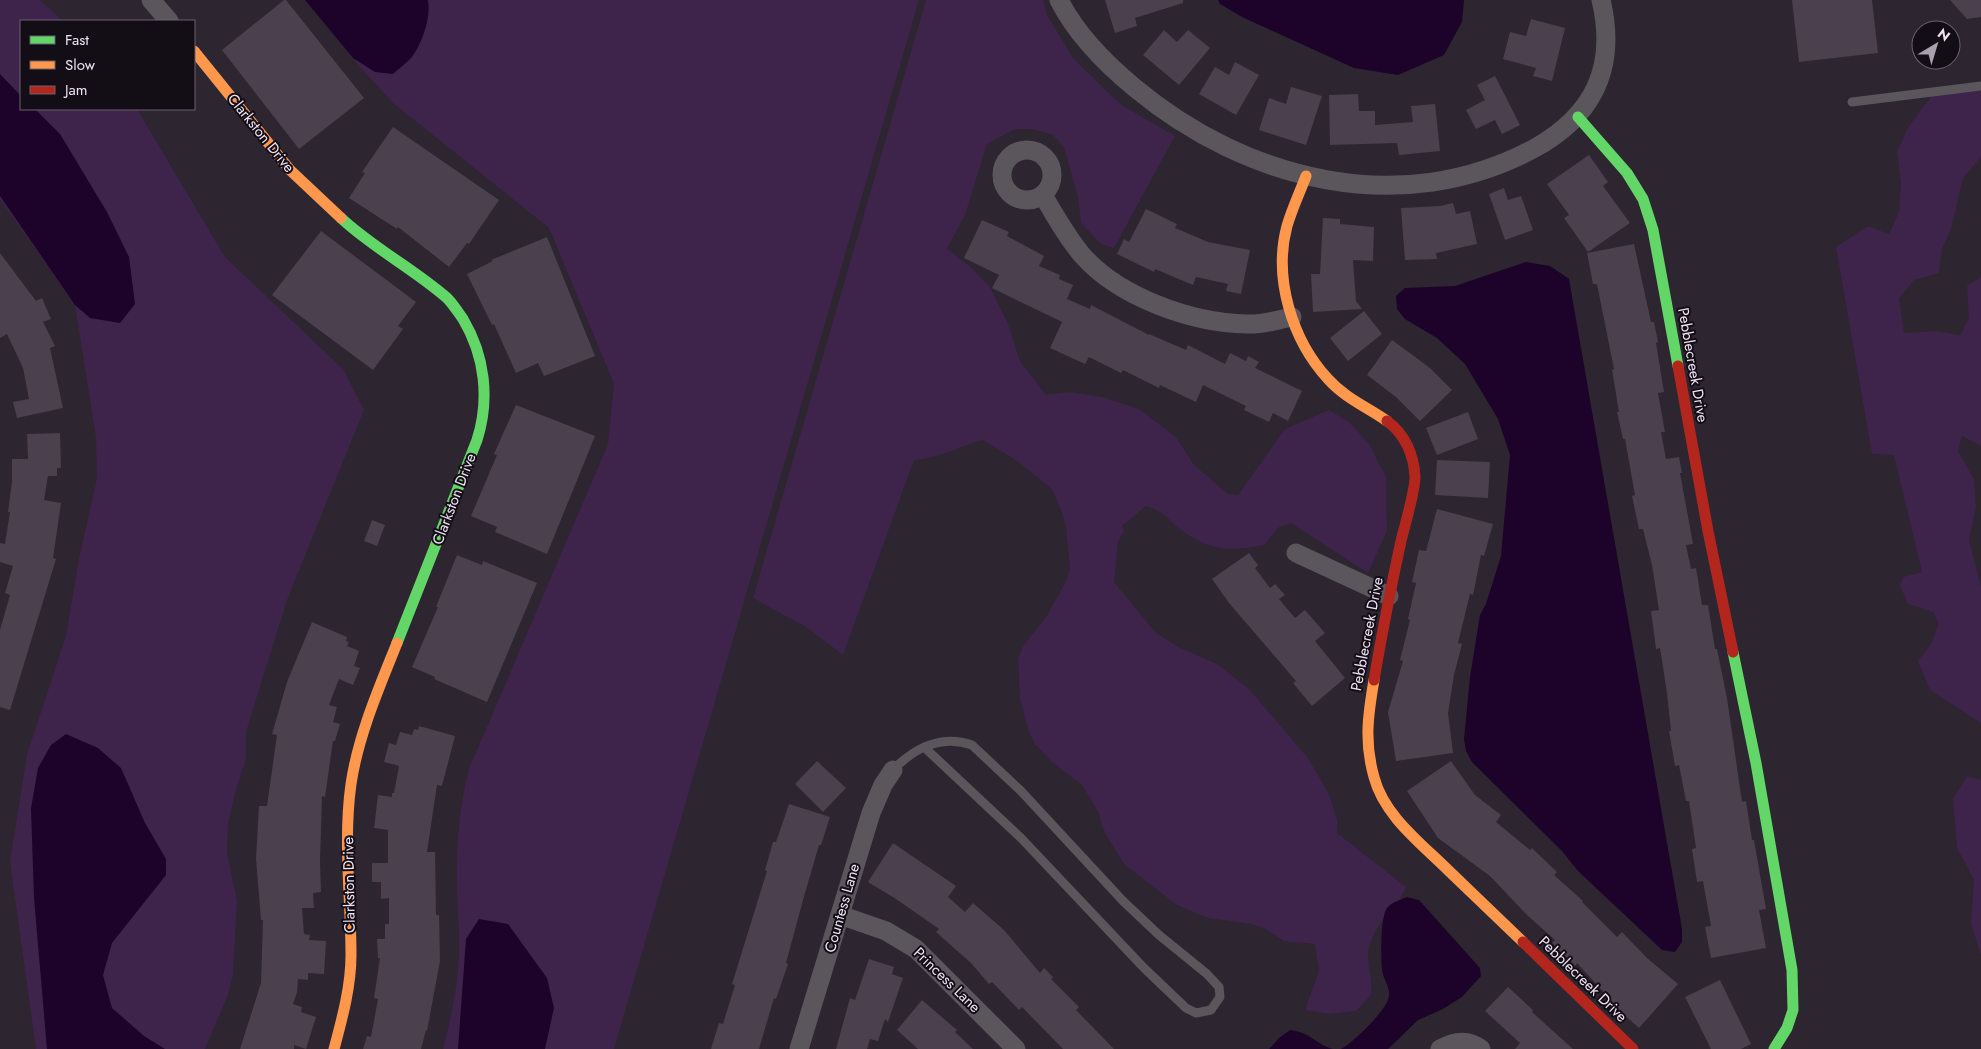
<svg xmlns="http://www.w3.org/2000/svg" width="1981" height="1049" font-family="Jost,sans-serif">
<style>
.green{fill:#3e234b}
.water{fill:#1d0329}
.building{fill:#4a404e}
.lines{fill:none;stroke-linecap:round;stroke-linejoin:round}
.lane{stroke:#5a565c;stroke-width:9}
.street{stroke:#5a565c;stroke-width:19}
.fast{stroke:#63d668;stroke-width:11}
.slow{stroke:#ff974d;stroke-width:11}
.jam{stroke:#b3261e;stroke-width:11}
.labels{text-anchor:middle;stroke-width:4;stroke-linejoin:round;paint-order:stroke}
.street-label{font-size:15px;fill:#ece2f1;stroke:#130d16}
</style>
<rect width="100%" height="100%" fill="#2d2530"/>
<path class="green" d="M 0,0 L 40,0 L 63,21 L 21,21 L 21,109 L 137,109 L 225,257 L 343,369 L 364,410 L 287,600 L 246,732 L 246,759 L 235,793 L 228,824 L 227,852 L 237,901 L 233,974 L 228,995 L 205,1049 L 36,1049 L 10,862 L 27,754 L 66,636 L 79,559 L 97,478 L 96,438 L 75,305 L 0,199 Z
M 305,0 L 919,0 L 614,1049 L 443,1049 C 450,1022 456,994 458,967 C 461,940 457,913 457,886 C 456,848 459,807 469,769 L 608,444 L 614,384 L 549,228 L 393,103 L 361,68 Z
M 926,0 L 1043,0 L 1047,15 L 1073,58 L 1120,104 L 1175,136 L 1114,248 L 1101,244 L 1081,223 L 1078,197 L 1064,147 L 1053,135 L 1032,129 L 1015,129 L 987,144 L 965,215 L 947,249 L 972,268 L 990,287 L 1008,324 L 1020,361 L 1046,395 L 1070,392 L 1102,397 L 1139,409 L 1176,437 L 1194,465 L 1228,494 L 1238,495 L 1285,429 L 1329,410 L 1349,422 L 1369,444 L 1386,477 L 1387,531 L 1368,573 L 1291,523 L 1279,527 L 1264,545 C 1235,551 1213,552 1187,534 C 1170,524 1167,512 1146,506 L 1122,526 L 1124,531 L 1118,542 L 1114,582 L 1155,632 L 1178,647 L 1217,664 L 1249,689 L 1308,758 L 1329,794 L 1337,820 L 1337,833 L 1406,887 L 1397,906 C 1384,912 1368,941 1368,955 C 1368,969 1373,981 1371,995 L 1356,1011 L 1329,1014 L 1305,1010 L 1319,971 L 1315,944 L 1284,941 L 1264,928 L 1251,924 L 1208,918 L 1177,905 L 1124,864 L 1108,838 L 1102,826 L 1099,813 L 1082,785 L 1052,762 L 1035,744 L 1029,732 L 1020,699 L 1018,659 L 1023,646 L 1046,617 L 1066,581 L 1070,569 L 1066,527 L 1063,515 L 1052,489 L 1014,459 L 983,440 C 959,446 938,459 914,460 L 843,655 L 806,627 L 753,598 Z
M 1981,87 L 1981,157 L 1963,178 L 1951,229 L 1942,249 L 1939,273 L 1914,280 L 1899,299 L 1904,333 L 1936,331 L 1960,335 L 1969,318 L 1967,286 L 1981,277 L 1981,446 L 1962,436 L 1958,451 L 1974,479 L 1976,507 L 1969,540 L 1981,586 L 1981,723 L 1930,690 L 1918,661 L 1931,644 L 1939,624 L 1933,612 L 1908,604 L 1900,586 L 1903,577 L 1922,572 L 1894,455 L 1872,454 L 1836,247 L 1868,226 L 1889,234 L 1899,212 L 1901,183 L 1897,152 L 1907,129 L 1936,90 Z
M 1967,776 L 1981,780 L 1981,955 L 1971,924 L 1974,880 L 1957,848 L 1953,799 Z"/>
<path class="water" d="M 305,0 L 428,0 C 431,17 423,40 414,54 C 409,62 399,68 393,74 L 375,72 L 353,58 Z
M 1218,0 L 1464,0 L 1462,22 L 1444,55 L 1398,75 L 1354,68 L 1242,17 L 1220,4 Z
M 0,74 L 21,96 L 21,109 L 35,109 L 60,134 L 107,212 L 129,257 L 135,304 L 120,323 L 90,318 L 75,305 L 0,196 Z
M 1526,262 L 1550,266 L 1569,279 L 1682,929 L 1682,942 L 1675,952 L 1662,950 L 1578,871 L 1562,851 L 1472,762 L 1466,751 L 1464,739 L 1470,677 L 1480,615 L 1486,604 L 1501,556 L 1510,455 L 1498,419 L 1465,364 L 1437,338 L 1405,319 L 1397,309 L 1396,296 L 1405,288 L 1455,286 Z
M 66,734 L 98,748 L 121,768 L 145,823 L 166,859 L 166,875 L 112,943 L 103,975 L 112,1008 L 144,1036 L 165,1049 L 47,1049 L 34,898 L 31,808 L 38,768 L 51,745 Z
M 1407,897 L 1419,900 L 1480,968 L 1481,976 L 1462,997 L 1443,1009 L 1418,1020 L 1388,1049 L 1341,1049 C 1353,1043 1388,1009 1389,996 C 1390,986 1383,979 1382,970 C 1381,958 1380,918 1387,908 C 1392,902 1400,900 1407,897 Z
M 479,919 L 508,924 L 547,978 L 554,1008 L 545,1049 L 458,1049 L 466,939 Z
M 1290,1030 C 1310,1032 1317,1045 1333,1049 L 1269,1049 L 1279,1038 Z"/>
<path class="building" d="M 284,0 L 286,0 L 364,98 L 299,149 L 222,50 Z
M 1105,0 L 1183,0 L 1183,3 L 1135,18 L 1137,26 L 1115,33 Z
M 1792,0 L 1872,0 L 1878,53 L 1799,62 Z
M 1950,0 L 1981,0 L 1981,17 L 1967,19 Z
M 1531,19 L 1565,28 L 1552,81 L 1533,76 L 1536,68 L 1503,59 L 1510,32 L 1526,36 Z
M 1164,30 L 1177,42 L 1188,30 L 1210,48 L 1179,85 L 1143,55 Z
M 1235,62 L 1259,75 L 1236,115 L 1199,94 L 1215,67 L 1229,75 Z
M 1495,76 L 1520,125 L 1502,134 L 1495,120 L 1476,129 L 1466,110 L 1485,100 L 1477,85 Z
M 1291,87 L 1322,96 L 1306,145 L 1259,130 L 1269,98 L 1286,104 Z
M 1358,94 L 1359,111 L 1375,111 L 1375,125 L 1413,122 L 1411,106 L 1435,104 L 1440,151 L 1399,155 L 1397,143 L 1330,145 L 1329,95 Z
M 393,127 L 499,200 L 469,244 L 467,243 L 449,267 L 398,227 L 397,229 L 349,198 L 365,173 L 362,172 Z
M 1589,155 L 1608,182 L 1603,186 L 1630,223 L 1588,252 L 1564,218 L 1569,215 L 1547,184 Z
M 1504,188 L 1508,200 L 1521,196 L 1533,230 L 1505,240 L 1489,194 Z
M 1453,203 L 1456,214 L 1470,211 L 1477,244 L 1436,253 L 1437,259 L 1405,260 L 1401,208 L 1440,206 Z
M 1146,209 L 1177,224 L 1175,228 L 1208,242 L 1250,250 L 1241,294 L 1226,291 L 1228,284 L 1196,277 L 1193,285 L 1155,269 L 1154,272 L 1117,254 L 1124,239 L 1129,242 Z
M 1323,218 L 1340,219 L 1340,224 L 1374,227 L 1373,261 L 1353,260 L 1356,301 L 1362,309 L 1313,312 L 1311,274 L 1320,274 Z
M 982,220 L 1009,232 L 1007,236 L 1044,256 L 1039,266 L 1060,275 L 1059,279 L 1073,285 L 1067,299 L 1090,309 L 1091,305 L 1149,335 L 1149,334 L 1186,350 L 1188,345 L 1225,364 L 1230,353 L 1246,361 L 1248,356 L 1259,362 L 1255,368 L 1302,391 L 1288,421 L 1273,413 L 1269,422 L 1244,410 L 1246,406 L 1203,385 L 1196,402 L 1160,385 L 1159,388 L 1123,370 L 1121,373 L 1089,357 L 1085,364 L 1050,348 L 1062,322 L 992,288 L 999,275 L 964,258 Z
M 321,231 L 416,302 L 398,326 L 403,329 L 373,370 L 272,295 Z
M 547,237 L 595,356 L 544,376 L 538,363 L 516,373 L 494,324 L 492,325 L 467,274 L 493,261 L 491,260 Z
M 1634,244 L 1651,322 L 1654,322 L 1658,342 L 1656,343 L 1664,392 L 1658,393 L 1665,432 L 1661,432 L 1666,459 L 1679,457 L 1682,473 L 1680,473 L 1693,544 L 1686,545 L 1691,569 L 1696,568 L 1702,605 L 1708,605 L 1715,649 L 1717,649 L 1727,698 L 1742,802 L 1746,801 L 1752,840 L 1754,840 L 1766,909 L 1759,910 L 1766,948 L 1711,958 L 1705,927 L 1711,926 L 1703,881 L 1697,882 L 1692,849 L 1696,848 L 1689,801 L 1686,801 L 1679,765 L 1675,766 L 1669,731 L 1671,731 L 1667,693 L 1660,648 L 1656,649 L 1651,611 L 1659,610 L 1652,565 L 1643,529 L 1639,529 L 1632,496 L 1635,495 L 1625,439 L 1623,439 L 1617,412 L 1619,412 L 1612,370 L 1614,369 L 1597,284 L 1593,284 L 1587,253 Z
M 0,253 L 36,301 L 42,298 L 51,319 L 43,322 L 55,346 L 50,348 L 63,408 L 17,418 L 13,402 L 29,399 L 23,368 L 7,334 L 0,338 Z
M 1364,311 L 1382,334 L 1348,361 L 1330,338 Z
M 1392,340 L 1430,368 L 1452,390 L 1420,421 L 1396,397 L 1367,375 Z
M 516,405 L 595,436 L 547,554 L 495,532 L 497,527 L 471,516 L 497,455 L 494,454 Z
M 1468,412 L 1478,439 L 1437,455 L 1426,428 Z
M 60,433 L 61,468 L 57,468 L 57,476 L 48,476 L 44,500 L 61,503 L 53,558 L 56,559 L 10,710 L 0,707 L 0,630 L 10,595 L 5,593 L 13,566 L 0,562 L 0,543 L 5,544 L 10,512 L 8,512 L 12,482 L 12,459 L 28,459 L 27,434 Z
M 1437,460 L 1490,462 L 1488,498 L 1435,495 Z
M 1437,509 L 1493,524 L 1484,556 L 1481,555 L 1473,595 L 1470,594 L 1458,643 L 1462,644 L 1454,675 L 1448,713 L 1453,753 L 1396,761 L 1388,712 L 1403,661 L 1400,660 L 1410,620 L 1408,619 L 1416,583 L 1412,582 L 1419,550 L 1426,551 Z
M 372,520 L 385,525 L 377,546 L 364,541 Z
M 1249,553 L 1258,565 L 1255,568 L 1270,588 L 1275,584 L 1285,595 L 1279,599 L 1295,618 L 1305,610 L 1325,633 L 1315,641 L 1345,678 L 1312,706 L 1293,683 L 1296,681 L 1229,603 L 1212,579 Z
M 457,555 L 482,565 L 483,561 L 537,583 L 487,702 L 434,679 L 435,677 L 412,667 L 438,607 L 436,607 Z
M 312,622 L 347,637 L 346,641 L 349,642 L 347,646 L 359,651 L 354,666 L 360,668 L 353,685 L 339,679 L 329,705 L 337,707 L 333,722 L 340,724 L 335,741 L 333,741 L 325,797 L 322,796 L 320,862 L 321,892 L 313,893 L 314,908 L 302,908 L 304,934 L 310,935 L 309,940 L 326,941 L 324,974 L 308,973 L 308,980 L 298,979 L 297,992 L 293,1004 L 302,1007 L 301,1012 L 316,1017 L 306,1049 L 294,1045 L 294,1049 L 240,1049 L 261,983 L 263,920 L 261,920 L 256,859 L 259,806 L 267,806 L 277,735 L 272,734 L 287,682 Z
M 419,726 L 455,736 L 442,786 L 437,785 L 427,852 L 435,852 L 436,915 L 439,915 L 440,961 L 427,1031 L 426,1030 L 421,1049 L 363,1049 L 367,1036 L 371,1037 L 378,999 L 374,998 L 380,958 L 378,958 L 377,939 L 385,939 L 385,924 L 389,924 L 389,898 L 381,899 L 381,882 L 372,882 L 372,863 L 388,863 L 388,830 L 374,828 L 378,795 L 392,797 L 392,793 L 394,793 L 399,766 L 384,762 L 389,743 L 396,745 L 400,732 L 412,735 L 414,729 L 418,730 Z
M 817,761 L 846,788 L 823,812 L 795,784 Z
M 1451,761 L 1475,795 L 1501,815 L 1496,822 L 1530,850 L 1532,848 L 1557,872 L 1554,875 L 1583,901 L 1582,902 L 1617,937 L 1622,932 L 1647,958 L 1678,984 L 1639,1028 L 1610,1002 L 1611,1000 L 1577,963 L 1575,966 L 1552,943 L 1555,940 L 1527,915 L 1490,876 L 1438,838 L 1407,791 Z
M 789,804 L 830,817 L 821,845 L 819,845 L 805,893 L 786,963 L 788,964 L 776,999 L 774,998 L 759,1049 L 711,1049 L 719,1023 L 723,1024 L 735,985 L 732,984 L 767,871 L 765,870 L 773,842 L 776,842 Z
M 893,843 L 956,886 L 948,897 L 965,912 L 973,903 L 1004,930 L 1040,973 L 1044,968 L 1053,977 L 1051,979 L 1079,1007 L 1076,1010 L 1114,1049 L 1063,1049 L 1022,1007 L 1019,1010 L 992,982 L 989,984 L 971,963 L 936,932 L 939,929 L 896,899 L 868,882 Z
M 869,959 L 894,967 L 892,974 L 903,978 L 888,1022 L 885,1019 L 878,1041 L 870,1039 L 867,1049 L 836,1049 L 850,998 L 855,1000 Z
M 1720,980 L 1751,1044 L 1741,1049 L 1711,1049 L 1685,997 Z
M 1508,987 L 1533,1010 L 1532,1012 L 1573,1049 L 1515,1049 L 1520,1043 L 1485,1011 Z
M 922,1000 L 957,1030 L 955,1032 L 973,1049 L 918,1049 L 897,1030 Z"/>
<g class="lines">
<path class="lane" d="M 1852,102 L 1981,86
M 893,770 C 914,748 942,734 972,745 L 1021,791 L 1123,901 L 1159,935 L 1207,974 L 1219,987 L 1220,997 L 1211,1010 L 1196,1013 L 1186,1008 L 1144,968 L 1021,838 L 924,747"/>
<path class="street" d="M 151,0 L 169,21
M 1059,0 C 1076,34 1106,64 1135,88 C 1247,181 1402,220 1535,148 C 1594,115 1617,67 1601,0
M1002 175a25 25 0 1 1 50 0a25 25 0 1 1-50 0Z
M 1043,195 C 1055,216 1067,237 1082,255 C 1119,297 1191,323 1247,324 C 1261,325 1277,320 1292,317
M 1296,553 L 1389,596
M 840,915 L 886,931 L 916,949 L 1016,1049
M 799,1049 L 871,813 L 883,785 L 893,770
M 1440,1049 C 1454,1041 1468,1039 1481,1049"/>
<path class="fast" d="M 1578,117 L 1627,173 L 1643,199 L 1653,230 L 1678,366
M 341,218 C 373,248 414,269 447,298 C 453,304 458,312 463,319 C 485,356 490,399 477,440 L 397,643
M 1733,652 L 1756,763 L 1792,970 L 1793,1010 L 1787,1028 L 1774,1049"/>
<path class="slow" d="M 194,51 L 290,170 L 341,218
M 1306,176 C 1300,192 1292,209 1287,226 C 1273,278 1292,340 1328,379 C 1345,398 1367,407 1387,421
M 1374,680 C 1368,715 1364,742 1374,777 C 1384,816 1422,844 1449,871 C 1474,895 1498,918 1523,942
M 334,1049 C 342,1019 351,987 351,955 C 351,898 343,841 351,784 C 358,736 379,688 397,643"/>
<path class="jam" d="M 1678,366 L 1708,531 L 1733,652
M 1374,680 C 1382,633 1391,587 1401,541 C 1405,525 1415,491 1415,477 C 1414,455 1405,434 1387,421
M 1523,942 L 1633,1049"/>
</g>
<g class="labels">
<g class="street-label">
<text transform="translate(261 133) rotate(51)" y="5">Clarkston Drive</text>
<text transform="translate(1693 365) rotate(80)" y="5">Pebblecreek Drive</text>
<text transform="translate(454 499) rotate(-69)" y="5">Clarkston Drive</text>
<text transform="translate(1367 634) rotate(-79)" y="5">Pebblecreek Drive</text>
<text transform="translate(349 885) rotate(-91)" y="5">Clarkston Drive</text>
<text transform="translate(842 908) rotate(-74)" y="5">Countess Lane</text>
<text transform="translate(1583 979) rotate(44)" y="5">Pebblecreek Drive</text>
<text transform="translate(947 980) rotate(44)" y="5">Princess Lane</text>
</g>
</g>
<rect x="20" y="20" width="175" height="90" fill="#130d16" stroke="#6a626e"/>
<rect x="30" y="36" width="25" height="8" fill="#63d668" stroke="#6a626e"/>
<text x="65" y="45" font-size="15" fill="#ece2f1">Fast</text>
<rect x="30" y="61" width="25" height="8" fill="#ff974d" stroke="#6a626e"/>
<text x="65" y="70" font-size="15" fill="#ece2f1">Slow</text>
<rect x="30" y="86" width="25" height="8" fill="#b3261e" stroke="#6a626e"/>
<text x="65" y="95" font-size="15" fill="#ece2f1">Jam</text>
<g transform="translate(1936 45) rotate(38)"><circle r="24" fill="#130d16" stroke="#6a626e"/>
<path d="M0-4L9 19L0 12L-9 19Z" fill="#a9a0ad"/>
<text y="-8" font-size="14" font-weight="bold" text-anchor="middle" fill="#ece2f1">N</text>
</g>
</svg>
